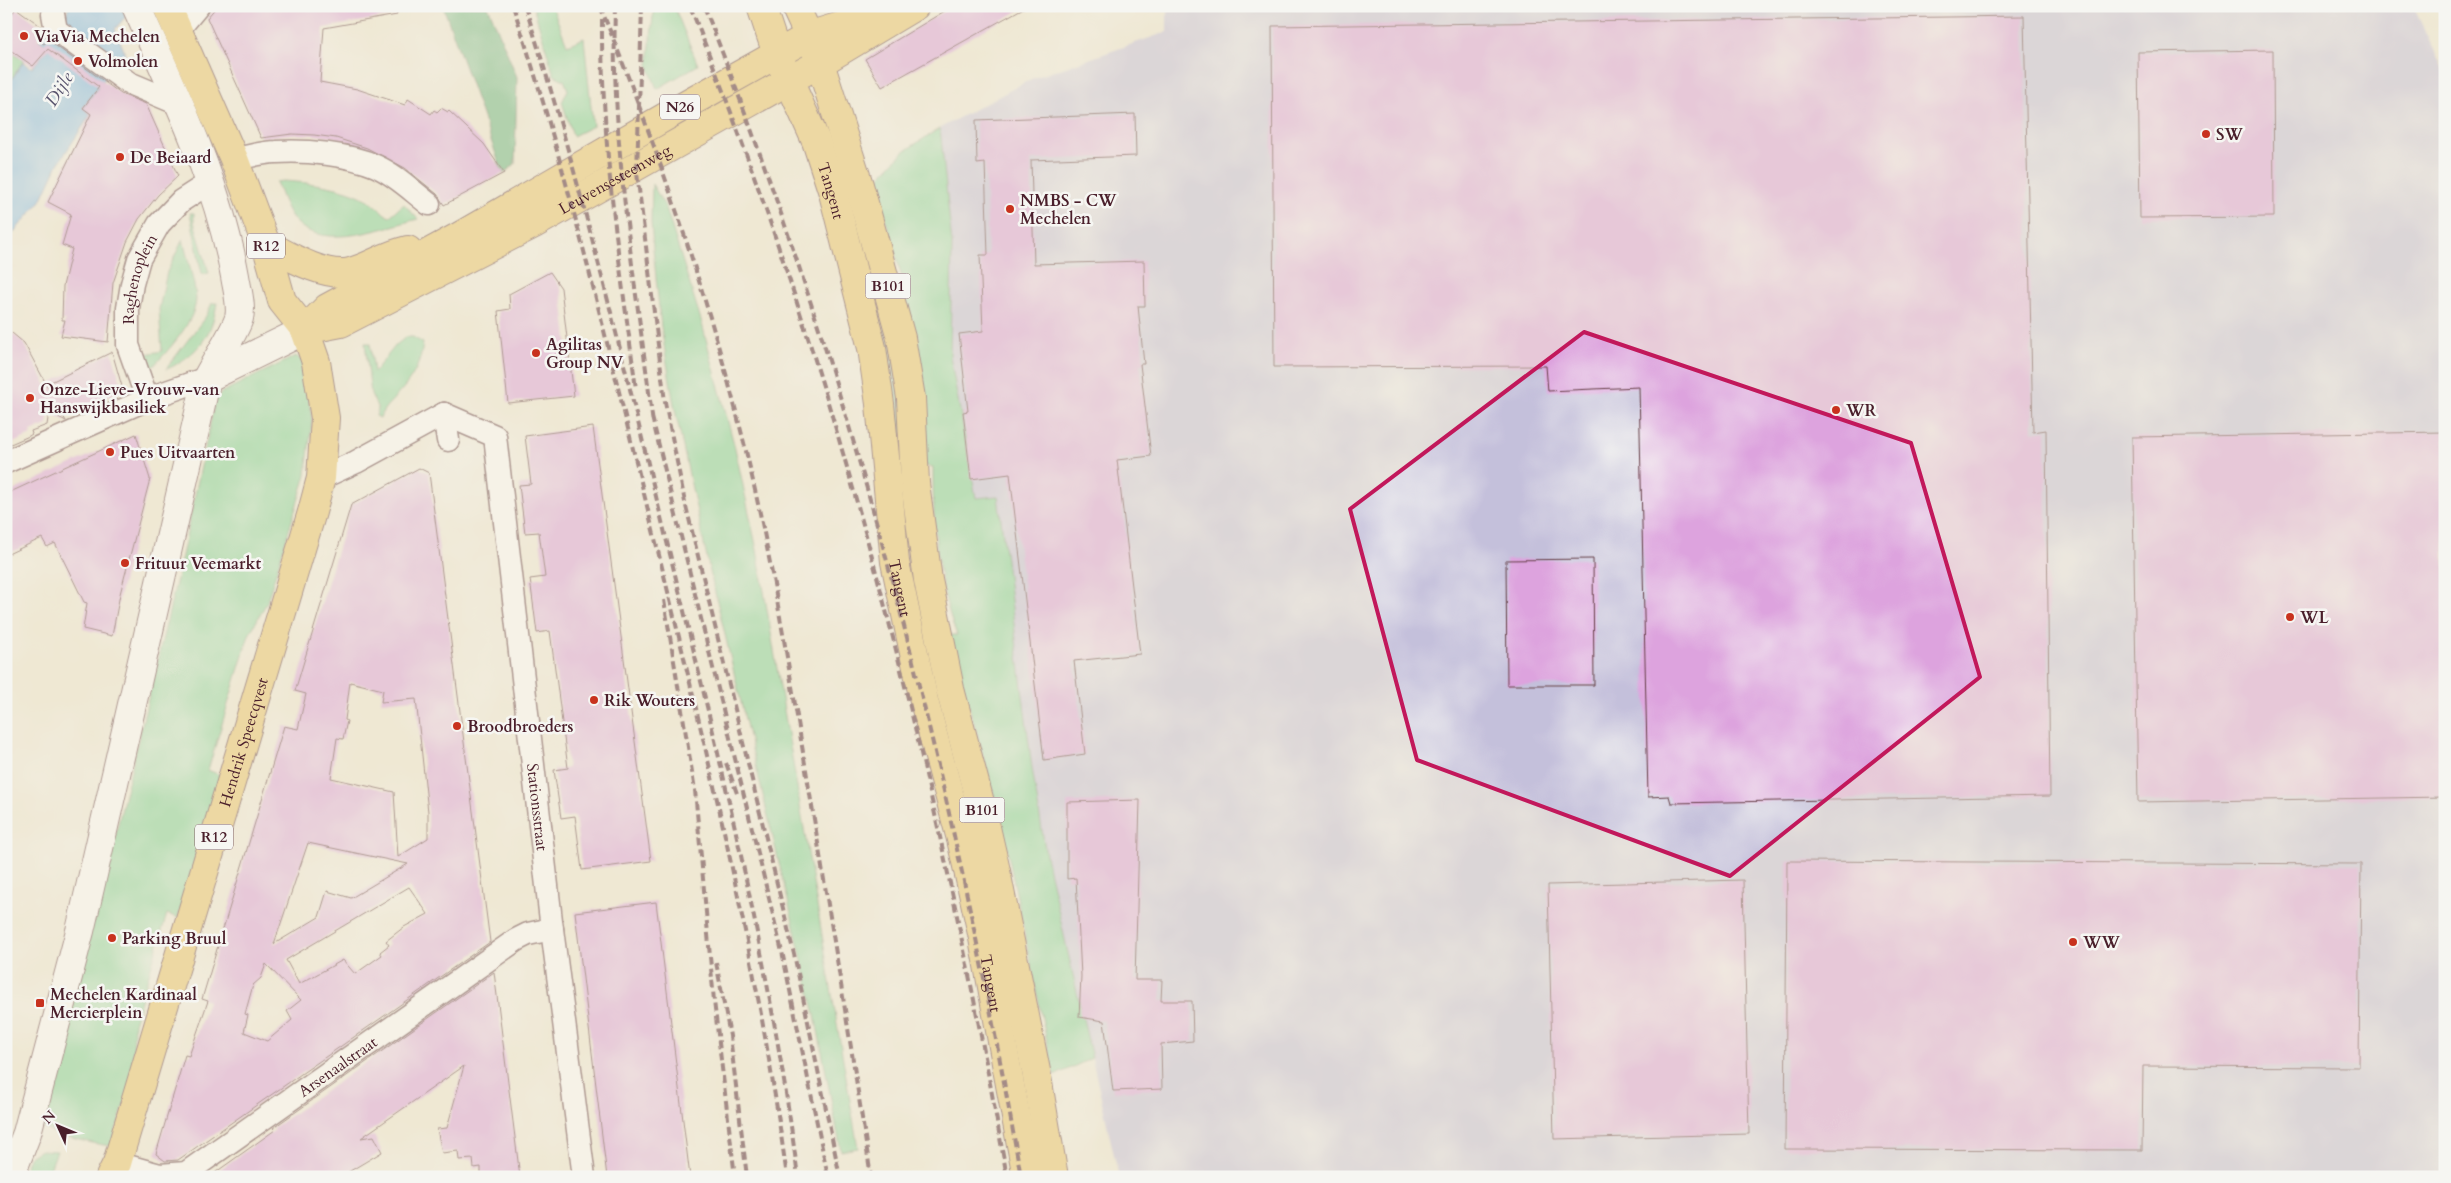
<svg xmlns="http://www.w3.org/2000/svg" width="2451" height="1183" font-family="Cardo,serif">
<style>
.industrial{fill:#c4c0db}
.green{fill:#7fd395;stroke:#647960}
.forest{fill:#67b57e;stroke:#586a54}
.water{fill:#72b3e7;stroke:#5e6989}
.building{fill:#dda3de;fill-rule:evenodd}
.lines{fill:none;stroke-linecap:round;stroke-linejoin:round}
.minor-casing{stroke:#633d44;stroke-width:25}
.tertiary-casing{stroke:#633d44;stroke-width:30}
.primary-casing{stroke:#633d44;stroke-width:30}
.trunk-casing{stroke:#633d44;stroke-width:30}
.minor{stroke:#fff;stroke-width:22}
.tertiary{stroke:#fff;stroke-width:28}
.primary{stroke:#ebc669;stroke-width:28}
.trunk{stroke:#ebc669;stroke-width:28}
.rail{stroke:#4a1f2b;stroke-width:4;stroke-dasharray:8 4;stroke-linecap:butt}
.marked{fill:none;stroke:#c2185b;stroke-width:4;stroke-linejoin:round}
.poi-dot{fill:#c8321e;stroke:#f6f6f2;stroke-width:2}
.labels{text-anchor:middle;stroke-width:5;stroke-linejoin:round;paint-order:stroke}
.shield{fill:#f6f6f2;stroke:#7e6067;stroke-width:1}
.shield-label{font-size:15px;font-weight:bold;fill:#4a1f2b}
.poi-label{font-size:16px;font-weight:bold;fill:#4a1f2b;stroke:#f6f6f2;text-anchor:start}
.street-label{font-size:16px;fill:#4a1f2b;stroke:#f6f6f2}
.water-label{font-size:18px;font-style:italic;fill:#58536d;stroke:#f6f6f2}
</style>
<rect width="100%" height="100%" fill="#f6f6f2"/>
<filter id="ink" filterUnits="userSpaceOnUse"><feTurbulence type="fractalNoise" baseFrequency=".02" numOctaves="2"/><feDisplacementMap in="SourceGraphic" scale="10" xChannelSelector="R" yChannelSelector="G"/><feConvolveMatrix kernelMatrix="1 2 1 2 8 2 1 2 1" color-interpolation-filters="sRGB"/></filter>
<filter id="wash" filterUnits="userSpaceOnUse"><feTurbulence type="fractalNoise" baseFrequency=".0096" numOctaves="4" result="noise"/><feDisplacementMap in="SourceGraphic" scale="20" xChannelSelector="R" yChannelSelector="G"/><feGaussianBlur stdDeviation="1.12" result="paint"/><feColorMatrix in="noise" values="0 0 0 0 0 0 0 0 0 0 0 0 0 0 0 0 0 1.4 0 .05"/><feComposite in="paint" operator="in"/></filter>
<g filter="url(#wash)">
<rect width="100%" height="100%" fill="#efe8d3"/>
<path class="industrial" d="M 1167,6 L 2413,6 L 2445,73 L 2445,1177 L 1119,1177 L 1047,861 L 1032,768 L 998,496 L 976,499 L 950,356 L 952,244 L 940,128 L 1031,79 L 1167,32 Z"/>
<path class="green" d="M 533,6 L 552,6 L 567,45 L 584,38 L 593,126 L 573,136 L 562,102 L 568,90 L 564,80 L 554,75 Z
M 654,6 L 674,6 L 698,65 L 657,89 L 648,65 Z
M 6,47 L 24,60 L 6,87 Z
M 940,128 L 952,244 L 950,356 L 976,498 L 998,496 L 1032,768 L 1047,861 L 1092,1058 L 1054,1076 L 1001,820 L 949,635 L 957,635 C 936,582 933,523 933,467 L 926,466 L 903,485 L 902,498 L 921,587 L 918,588 L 893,489 L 873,307 L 899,289 L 903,281 L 875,182 L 903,152 Z
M 284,181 C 311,183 344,186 368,200 C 375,205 382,212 389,217 L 404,204 L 418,219 C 385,227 325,251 297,223 C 286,212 282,196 276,182 Z
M 652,184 L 666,208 L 701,320 L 735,448 L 757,550 L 858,1148 L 841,1151 L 815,1015 L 708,563 L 674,405 L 661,327 L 653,248 L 651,221 Z
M 190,213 L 194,213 L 194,222 L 209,273 L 202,275 Z
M 183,239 C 186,254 196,286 196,300 C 194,325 163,356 146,374 L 140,355 L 162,351 L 159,309 L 167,272 Z
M 212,303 L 217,303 C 213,328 205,345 183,360 C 178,363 172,368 166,369 L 206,316 Z
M 406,337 L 413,337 L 423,343 C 421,363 413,378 399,393 C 392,402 384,406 380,418 L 376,416 L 378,409 L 371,394 L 365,343 L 370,343 L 374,372 L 396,345 Z
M 296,356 L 304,362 L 312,420 L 306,475 L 267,602 L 249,635 L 208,770 L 220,775 L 178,918 L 167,914 L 134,1024 L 133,1078 L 111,1146 C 99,1145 46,1134 40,1125 L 113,845 L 177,579 L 215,401 L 222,392 Z
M 41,1150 L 57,1151 L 47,1177 L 22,1177 L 29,1157 Z"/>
<path class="forest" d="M 443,6 L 488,6 L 517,77 L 515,164 L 503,174 Z"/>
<path class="water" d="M 69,6 L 135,6 L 115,29 L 130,65 L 124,72 L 108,74 L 83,108 L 91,114 L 58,164 L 41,201 L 6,241 L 6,88 L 23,62 L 32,68 L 49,47 L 39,40 L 45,31 L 63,23 Z"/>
<g id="blocks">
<path class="building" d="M 217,6 L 396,6 L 397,15 L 324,28 L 320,82 L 357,89 L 405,105 L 408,99 L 431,114 L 434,110 L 437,112 L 441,108 L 448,112 L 449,111 L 484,144 L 504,173 L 444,205 L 437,194 L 405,168 L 367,148 L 336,138 L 314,135 L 292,134 L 261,138 L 207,18 Z
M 953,6 L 1027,6 L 882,87 L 865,59 Z
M 16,8 L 42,27 L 43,33 L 37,39 L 44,44 L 48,40 L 121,94 L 146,104 L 178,176 L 158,195 L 139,219 L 127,242 L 113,283 L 108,342 L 61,336 L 65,320 L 62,320 L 63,286 L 72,249 L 62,245 L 71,214 L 48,202 L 91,114 L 83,108 L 99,87 L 48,49 L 33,66 L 6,47 L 6,22 Z
M 2024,16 L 2033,432 L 2046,430 L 2050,796 L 1671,803 L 1669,796 L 1648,797 L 1639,387 L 1548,391 L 1546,366 L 1274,367 L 1272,26 Z
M 2273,50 L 2274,217 L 2140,218 L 2138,52 Z
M 1135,114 L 1136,156 L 1031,160 L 1034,264 L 1144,261 L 1145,306 L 1138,306 L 1144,364 L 1140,364 L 1151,456 L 1117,460 L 1140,654 L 1074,661 L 1085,754 L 1044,760 L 1010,474 L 971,479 L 963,412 L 968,411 L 959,334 L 983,331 L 980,255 L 988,255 L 985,163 L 977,164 L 976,120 Z
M 550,272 L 561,288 L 574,396 L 508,403 L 498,311 L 510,309 L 509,294 Z
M 6,328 L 24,343 L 49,389 L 51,382 L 112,352 L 123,390 L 63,416 L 66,421 L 49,412 L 47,425 L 31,431 L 32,434 L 29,436 L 6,446 Z
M 593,427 L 651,861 L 582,870 L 575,816 L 561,818 L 554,770 L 568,768 L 550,631 L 537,633 L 530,579 L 545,577 L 539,532 L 525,533 L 519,485 L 531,484 L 525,436 Z
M 2445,432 L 2445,797 L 2138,802 L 2132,437 Z
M 136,434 L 150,479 L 120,594 L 112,636 L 83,629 L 87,603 L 84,602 L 55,543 L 47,547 L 42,538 L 6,555 L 6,494 Z
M 419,468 L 429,473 L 490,942 L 178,1160 L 165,1161 L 156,1154 L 185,1055 L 189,1056 L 208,1001 L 202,999 L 284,726 L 298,729 L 306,694 L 295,691 L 351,505 ZM 350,682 L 383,690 L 381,702 L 416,699 L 428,812 L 428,838 L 398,857 L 394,792 L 331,778 L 337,738 L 343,739 L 347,721 L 345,720 ZM 308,843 L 408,864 L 351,898 L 327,891 L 319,917 L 274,944 ZM 409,887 L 428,914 L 404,927 L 386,941 L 389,945 L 380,952 L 382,955 L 355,974 L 343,960 L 299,984 L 286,960 ZM 266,964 L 301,1000 L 287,1011 L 292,1020 L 267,1041 L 244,1032 L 248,1015 L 245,1014 L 253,985 L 261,978 Z
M 1593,559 L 1594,685 L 1507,685 L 1506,560 Z
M 1140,800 L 1135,980 L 1162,980 L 1161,1001 L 1192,1001 L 1193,1041 L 1161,1044 L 1162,1089 L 1113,1091 L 1104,1021 L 1079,1017 L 1081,976 L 1076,878 L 1067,879 L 1067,802 Z
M 1787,861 L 2361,864 L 2359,1067 L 2143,1066 L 2142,1150 L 1785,1149 Z
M 1743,880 L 1749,1134 L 1554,1139 L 1548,885 Z
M 656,902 L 690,1177 L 607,1177 L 575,912 Z
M 494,972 L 520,1177 L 481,1177 L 481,1167 L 474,1168 L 473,1159 L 459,1160 L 458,1151 L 442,1153 L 437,1129 L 447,1128 L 464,1066 L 361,1138 L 374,1136 L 382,1152 L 340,1177 L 209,1177 L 275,1130 L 273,1128 Z"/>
</g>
</g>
<g filter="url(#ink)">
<use href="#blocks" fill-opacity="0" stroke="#633d44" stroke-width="1"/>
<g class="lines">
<defs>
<g id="minor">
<path d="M 53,14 L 56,30 L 129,83 L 179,104"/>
<path d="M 178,30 L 198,6"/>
<path d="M 234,159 C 248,157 262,152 276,152 C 306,150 348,154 376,166 C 396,175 412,191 429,204"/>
<path id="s1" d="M 152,397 L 144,390 L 128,345 L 128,308 L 132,284 L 139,259 L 159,224 L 181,201 L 201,188 L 212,186"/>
<path id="s2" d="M 444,414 L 495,436 L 552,929 L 584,1177"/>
<path d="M 444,414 L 448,440"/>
<path d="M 6,462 L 152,397 L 207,378"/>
<path d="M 321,478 L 356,462 L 444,414"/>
<path id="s3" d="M 117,1163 L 160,1175 L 186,1173 L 516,940 L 528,934 L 552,929"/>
</g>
<path id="tertiary" d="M 207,378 L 305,330
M 10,1177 L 27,1133 L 80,931 L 207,378 C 214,364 235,332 239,318 C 242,306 237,289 235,276 C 218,182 175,93 136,6"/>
<g id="primary">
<path d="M 266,244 C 287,255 325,278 350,272 C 370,267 385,255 408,250"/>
<path id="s4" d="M 305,330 L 341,323 L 534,224 L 820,63 L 915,6"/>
<path d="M 305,330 L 327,308 L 458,237 L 684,106 L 811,35 L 854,22 L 877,6"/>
<path id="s5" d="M 110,1177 L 117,1163 L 312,512 L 321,478 L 325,418 L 316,362 L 305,330 L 282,301 L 266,244 L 234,159 L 167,6"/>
</g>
<g id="trunk">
<path id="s6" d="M 761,6 L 777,54 L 816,141 L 833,193 L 872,348 L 880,404 L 895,562 L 924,701 L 961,839 L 983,938 L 1027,1177"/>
<path d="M 795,6 L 806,30 L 811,35 L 859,185 L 901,338 L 911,398 L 915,483 L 928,580 L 950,689 L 982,810 L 996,871 L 1036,1071 L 1054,1177"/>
</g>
</defs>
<use href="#minor" class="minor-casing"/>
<use href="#tertiary" class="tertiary-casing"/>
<use href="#primary" class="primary-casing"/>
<use href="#trunk" class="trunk-casing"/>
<use href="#minor" class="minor"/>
<use href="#tertiary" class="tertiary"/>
<use href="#primary" class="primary"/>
<use href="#trunk" class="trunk"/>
<path class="rail" d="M 513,6 C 567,169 605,336 646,502 C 701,726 756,949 787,1177
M 525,6 C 581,181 623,360 666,538 C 718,749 770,961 798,1177
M 600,6 C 655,141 702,278 738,419 C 767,531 785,645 804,758 C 827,898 850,1037 871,1177
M 615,6 C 611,147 636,285 653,424
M 642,6 L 637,173 L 665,402 L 685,502 L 794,954 L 840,1177
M 690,6 C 842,386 936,775 1007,1177
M 704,6 C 854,382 952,779 1021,1177
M 602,19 C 601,143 620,266 636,389
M 652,417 L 783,956 L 828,1177
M 664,600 L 695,790 L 714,1001 L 735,1177
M 726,763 L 738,796
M 716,962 L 730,1036 L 747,1177"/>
</g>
</g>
<path d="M0 0H2451V1183H0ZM 1584,332 L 1911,443 L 1980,677 L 1730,876 L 1417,760 L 1350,509 Z" fill="#efe8d3" fill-opacity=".55" fill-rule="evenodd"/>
<path class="marked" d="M 1584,332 L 1911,443 L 1980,677 L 1730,876 L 1417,760 L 1350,509 Z"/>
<g class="poi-dot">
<circle cx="24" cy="36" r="5"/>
<circle cx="78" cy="61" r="5"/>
<circle cx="2206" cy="134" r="5"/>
<circle cx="120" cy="157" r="5"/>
<circle cx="1010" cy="209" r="5"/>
<circle cx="536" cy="353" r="5"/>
<circle cx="30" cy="398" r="5"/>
<circle cx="1836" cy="410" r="5"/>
<circle cx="110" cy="452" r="5"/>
<circle cx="125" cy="563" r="5"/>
<circle cx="2290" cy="617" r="5"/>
<circle cx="594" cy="700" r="5"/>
<circle cx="457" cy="726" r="5"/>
<circle cx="112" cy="938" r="5"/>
<circle cx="2073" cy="942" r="5"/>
<rect x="35" y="998" width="10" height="10" rx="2.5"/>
</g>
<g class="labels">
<g class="shield">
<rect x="660" y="94.5" width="40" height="25" rx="4"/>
<rect x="247" y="233.5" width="38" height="25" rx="4"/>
<rect x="865.5" y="273.5" width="45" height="25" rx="4"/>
<rect x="959.5" y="797.5" width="45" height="25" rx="4"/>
<rect x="195" y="824.5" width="38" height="25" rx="4"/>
</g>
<g class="shield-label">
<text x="680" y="112">N26</text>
<text x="266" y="251">R12</text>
<text x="888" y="291">B101</text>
<text x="982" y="815">B101</text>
<text x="214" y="842">R12</text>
</g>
<g class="poi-label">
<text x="34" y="42">ViaVia Mechelen</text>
<text x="88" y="67">Volmolen</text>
<text x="2216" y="140">SW</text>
<text x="130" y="163">De Beiaard</text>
<text x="1020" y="206">NMBS - CW<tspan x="1020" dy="18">Mechelen</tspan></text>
<text x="546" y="350">Agilitas<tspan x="546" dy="18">Group NV</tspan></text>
<text x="40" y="395">Onze-Lieve-Vrouw-van<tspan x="40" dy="18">Hanswijkbasiliek</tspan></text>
<text x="1846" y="416">WR</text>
<text x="120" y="458">Pues Uitvaarten</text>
<text x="135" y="569">Frituur Veemarkt</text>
<text x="2300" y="623">WL</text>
<text x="604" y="706">Rik Wouters</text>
<text x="467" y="732">Broodbroeders</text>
<text x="122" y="944">Parking Bruul</text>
<text x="2083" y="948">WW</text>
<text x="50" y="1000">Mechelen Kardinaal<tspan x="50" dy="18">Mercierplein</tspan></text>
</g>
<g class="street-label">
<text dy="6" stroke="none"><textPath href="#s4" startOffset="346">Leuvensesteenweg</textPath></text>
<text dy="6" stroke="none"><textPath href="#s6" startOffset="198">Tangent</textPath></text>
<text dy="6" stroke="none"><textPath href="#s1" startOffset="126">Raghenoplein</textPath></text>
<text dy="6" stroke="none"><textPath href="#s6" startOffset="602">Tangent</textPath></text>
<text dy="6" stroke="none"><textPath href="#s5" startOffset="455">Hendrik Speecqvest</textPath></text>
<text dy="6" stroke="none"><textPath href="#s2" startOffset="429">Stationsstraat</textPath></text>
<text dy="6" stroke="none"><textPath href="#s6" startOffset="1008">Tangent</textPath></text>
<text dy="6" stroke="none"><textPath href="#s3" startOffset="256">Arsenaalstraat</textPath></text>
</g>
<g class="water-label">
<text transform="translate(59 89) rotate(-58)" y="6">Dijle</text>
</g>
</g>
<rect width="2451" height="1183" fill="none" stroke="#f6f6f2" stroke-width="25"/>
<g transform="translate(58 1126) rotate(314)" stroke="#f6f6f2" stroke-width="4" paint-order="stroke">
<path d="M0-4L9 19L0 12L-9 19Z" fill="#4a1f2b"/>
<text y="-8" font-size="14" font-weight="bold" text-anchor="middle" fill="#4a1f2b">N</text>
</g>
</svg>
